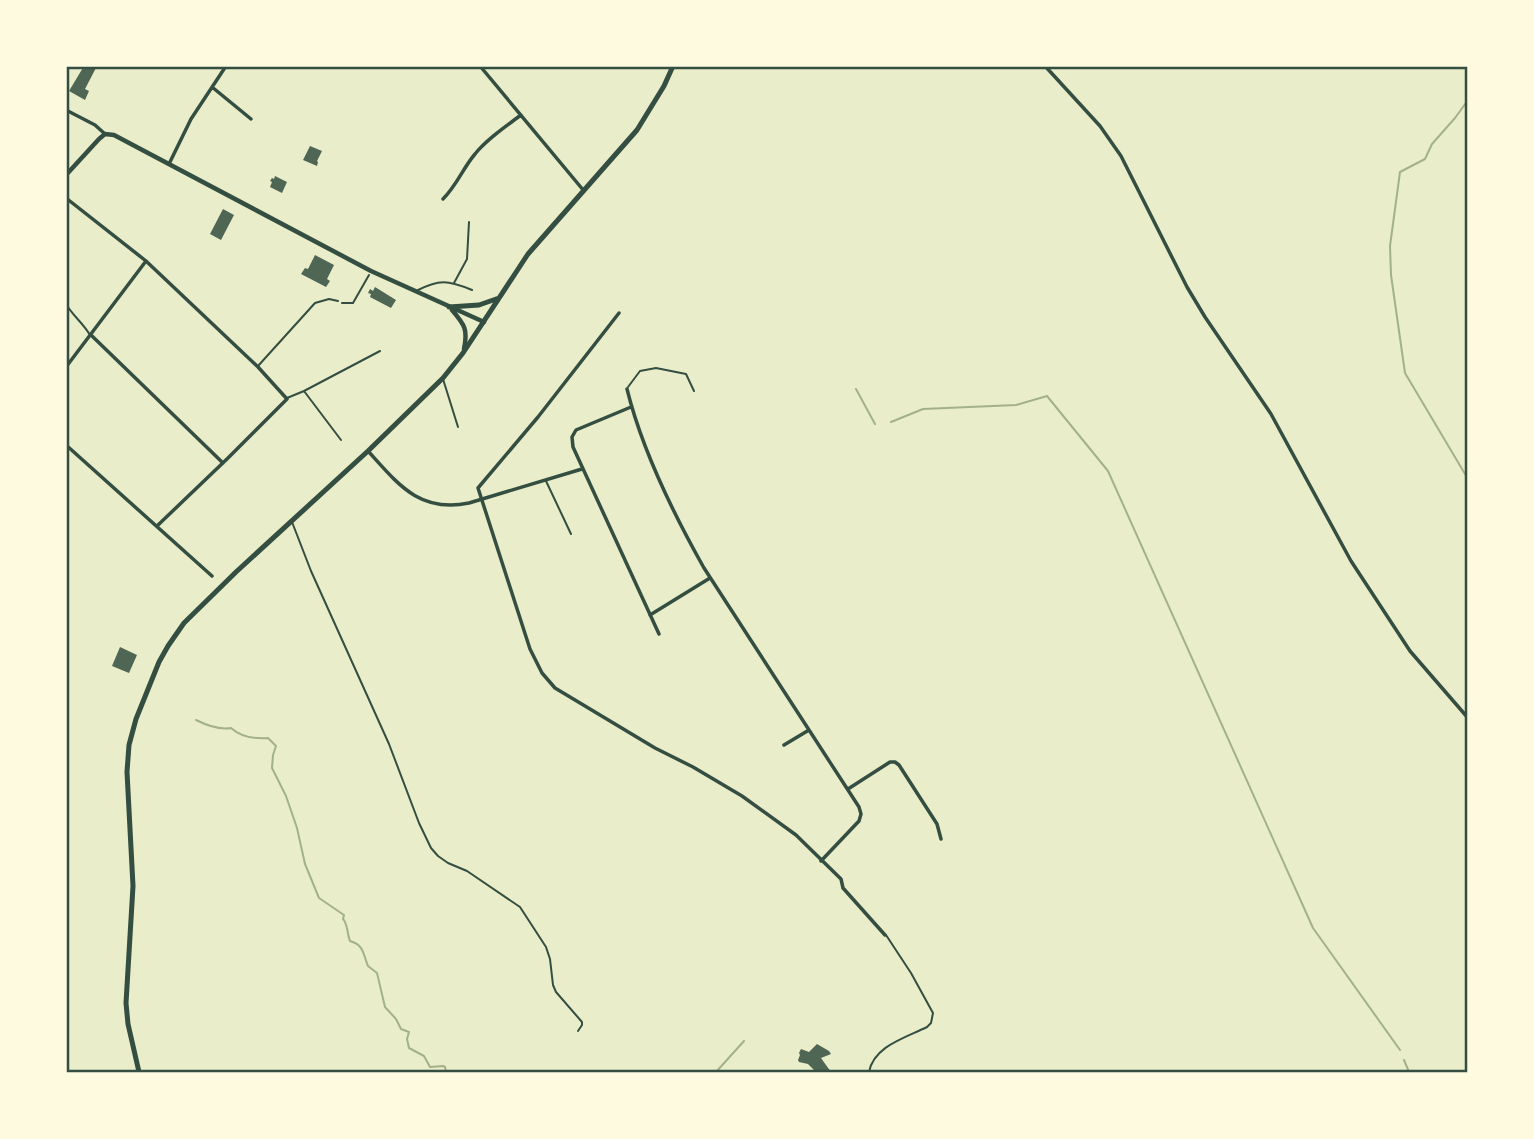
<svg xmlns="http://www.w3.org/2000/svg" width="1534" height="1139" font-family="Overpass,sans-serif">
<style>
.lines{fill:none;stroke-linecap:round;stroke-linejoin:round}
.stream{stroke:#a3b18a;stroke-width:2}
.building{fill:#4f6655}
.path{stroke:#344e41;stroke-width:2}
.service{stroke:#344e41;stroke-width:2}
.minor{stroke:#344e41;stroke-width:3.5}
.tertiary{stroke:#344e41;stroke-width:4.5}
.secondary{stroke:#344e41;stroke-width:5}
.neatline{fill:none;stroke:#344e41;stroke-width:2.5}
</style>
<rect width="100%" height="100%" fill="#e9edc9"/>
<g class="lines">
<path class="stream" d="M 1468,100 L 1455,118 L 1432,144 L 1425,159 L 1400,172 L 1390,246 L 1391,275 L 1405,373 L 1468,479
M 856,389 L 875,424
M 891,422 L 923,409 L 1016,405 L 1047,396 L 1108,471 L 1313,928 L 1400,1050
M 196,720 C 206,725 220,730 231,728 C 241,737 255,739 268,738 L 276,746 L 273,755 L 272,768 L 286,796 L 297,828 L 305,864 L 319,898 L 344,915 L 343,919 C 348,924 347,934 350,941 C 364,945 363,954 368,966 L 377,973 L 385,1007 L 396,1019 L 401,1029 L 409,1032 L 407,1039 L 409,1048 L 424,1056 L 430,1067 L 443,1066 L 445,1067 L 446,1072
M 1404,1060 L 1409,1072
M 716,1072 L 744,1041"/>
</g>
<path class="building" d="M 84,66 L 97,66 L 85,89 L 89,91 L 85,100 L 69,91 Z
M 310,146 L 322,151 L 317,161 L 318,162 L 317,166 L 303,160 Z
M 275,176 L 287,182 L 282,193 L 270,187 L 272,182 L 270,181 L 272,178 L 274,179 Z
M 223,209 L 234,215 L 221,240 L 210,234 Z
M 315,255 L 334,265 L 327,279 L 330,281 L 326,287 L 301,274 L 305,268 L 308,269 Z
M 375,287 L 396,300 L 391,308 L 370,297 L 371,294 L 368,293 L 370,289 L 373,291 Z
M 120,647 L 137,655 L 129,673 L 112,666 Z
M 817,1044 L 829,1051 L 831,1054 L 821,1058 L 831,1072 L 816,1072 L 808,1064 L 799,1062 L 798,1060 L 800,1055 L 799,1053 L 801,1049 L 809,1052 Z"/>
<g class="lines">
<path class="path" d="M 342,303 L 353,303 L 369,275"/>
<path class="service" d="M 454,283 L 467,259 L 469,222
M 416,291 C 439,279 448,280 472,290
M 66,304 C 73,316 83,323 90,335
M 258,366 L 315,303 L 329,299 L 338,301
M 443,379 L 458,427
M 628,387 L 640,371 L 656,368 L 686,374 L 694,391
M 304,391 L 341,440
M 287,398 L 304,391 L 380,351
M 546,481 L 571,534
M 292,522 L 311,571 L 389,744 L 419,823 L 431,848 L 438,856 L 448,863 L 467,871 L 520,907 L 546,947 L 550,959 L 553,985 L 556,992 L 582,1022 L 582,1025 L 578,1031
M 869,1072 C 874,1046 905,1038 927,1027 L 931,1023 L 933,1013 L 911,973 L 886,935"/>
<path class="minor" d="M 480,66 L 584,191
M 1045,66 L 1100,126 L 1121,156 L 1187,287 L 1205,317 L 1271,414 L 1351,561 L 1410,651 L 1468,718
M 212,87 L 251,119
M 66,110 L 95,125 L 105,134
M 169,164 L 191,119 L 226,66
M 66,198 L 146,261 L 258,367 L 287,399 L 228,458 L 157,526
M 443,199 C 457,185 463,168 475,154 C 487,139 505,127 521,115
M 619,313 L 538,417 L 478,488 L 530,649 L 542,673 L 555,688 L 655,748 L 693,767 L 742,796 L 796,835 L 841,879 L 843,888 L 885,935
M 91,335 L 223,463
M 66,367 L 146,261
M 627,389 C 642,450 673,513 704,568 L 859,807 L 861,814 L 859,821 L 821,861
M 631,407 L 576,430 L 572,437 L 573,447 L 659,634
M 66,445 L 212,576
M 368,451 C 398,484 419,513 469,503 L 582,469
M 650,615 L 710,578
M 784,745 L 809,730
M 848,789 L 890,762 L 895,762 L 899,765 L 937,824 L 941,839"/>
<path class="tertiary" d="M 66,175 L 99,139 L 105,134 L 114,135 L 371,271 L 484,322
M 452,310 C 465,325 468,330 464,349"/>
<path class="secondary" d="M 449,307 L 479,305 L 499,298
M 139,1072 L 128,1024 L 126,1003 L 133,886 L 127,772 L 129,745 L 136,719 L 159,662 L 168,646 L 184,623 L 236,572 L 368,451 L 443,378 L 463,353 L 528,254 L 637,130 L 664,86 L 673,66"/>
</g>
<rect width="1534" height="1139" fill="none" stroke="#fefae0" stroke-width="136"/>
<rect x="68" y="68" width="1398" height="1003" class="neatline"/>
</svg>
